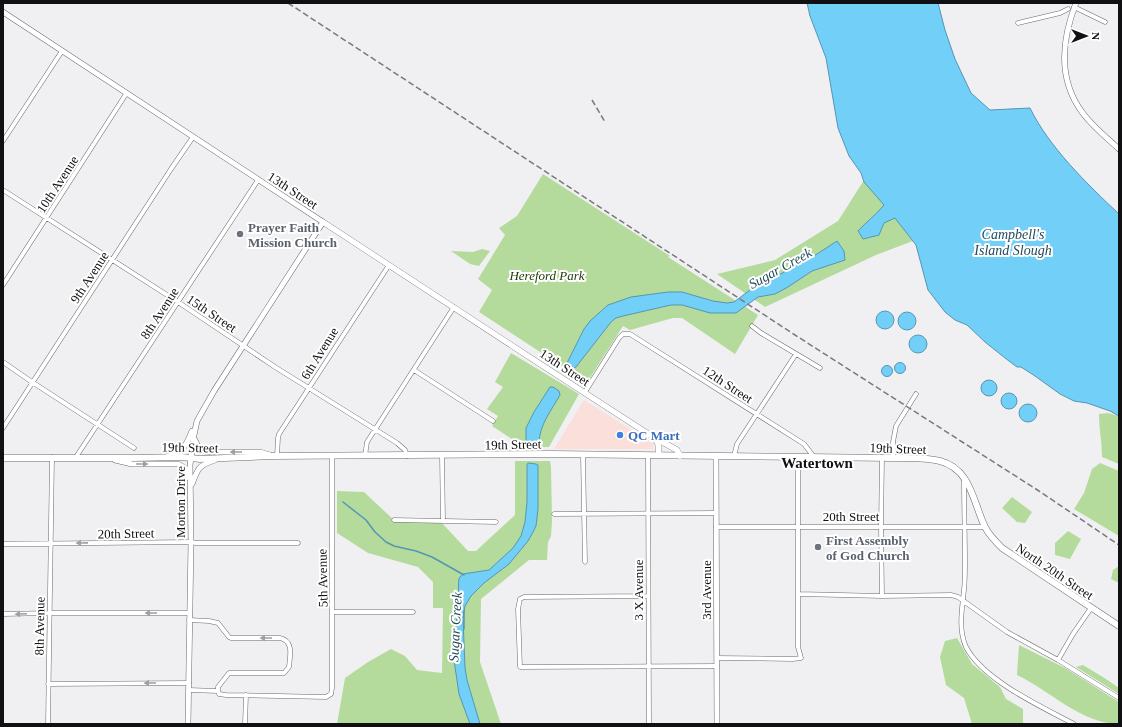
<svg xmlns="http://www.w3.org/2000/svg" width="1122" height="727" font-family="Georgia,serif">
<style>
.commercial{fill:#fadfda}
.green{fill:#b4db9b}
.water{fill:#72cff8;stroke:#5596b3}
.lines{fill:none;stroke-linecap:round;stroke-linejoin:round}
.stream{stroke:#5596b3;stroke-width:1.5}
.minor-casing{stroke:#69696c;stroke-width:5}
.tertiary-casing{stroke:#69696c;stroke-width:6}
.secondary-casing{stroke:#69696c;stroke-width:6}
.primary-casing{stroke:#69696c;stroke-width:7}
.minor{stroke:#fff;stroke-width:4}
.tertiary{stroke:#fff;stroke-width:5}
.secondary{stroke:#fff;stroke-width:5.5}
.primary{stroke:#fff;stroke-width:6}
.rail{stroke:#79797b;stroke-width:1.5;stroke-dasharray:6 3;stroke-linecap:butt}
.oneway{fill:#9f9fa0}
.worship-dot{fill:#6b7280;stroke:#fff;stroke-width:1.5}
.shop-dot{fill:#3f7fe0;stroke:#fff;stroke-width:1.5}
.labels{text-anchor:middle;stroke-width:4;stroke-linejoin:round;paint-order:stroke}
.street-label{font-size:13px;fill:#101012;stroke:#fff}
.worship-label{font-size:13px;font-weight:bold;fill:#5b616d;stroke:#fff;text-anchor:start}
.park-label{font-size:13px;font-style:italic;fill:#223c0a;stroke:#fff}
.shop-label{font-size:13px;font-weight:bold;fill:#366cbe;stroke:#fff;text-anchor:start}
.water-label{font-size:14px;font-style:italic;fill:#224b5c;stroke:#fff}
.quarter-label{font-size:15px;font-weight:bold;fill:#101012;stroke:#fff}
</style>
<rect width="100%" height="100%" fill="#f0f0f3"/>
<path class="commercial" d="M 584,400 L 654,444 L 653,449 L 554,449 Z"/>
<path class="green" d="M 873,166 L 918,239 L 876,255 L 765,307 L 717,274 L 775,260 L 838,221 Z
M 543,174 L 670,256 L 668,257 L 758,315 L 735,354 L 682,318 L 673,318 L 630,330 L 623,326 L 586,384 L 560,365 L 479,312 L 492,290 L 478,279 L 505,235 L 499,228 L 517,216 Z
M 482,249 L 490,251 L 479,266 L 470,264 L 451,251 L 473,252 Z
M 511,353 L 579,394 L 549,447 L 515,448 L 515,441 L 492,426 L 498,416 L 487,409 L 503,387 L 495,382 Z
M 1108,413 L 1119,416 L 1119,464 L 1102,457 C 1102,442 1099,429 1099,414 Z
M 515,461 L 550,461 L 551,467 L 552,521 L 551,536 L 548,542 L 547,560 L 529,560 L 481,599 L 480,662 L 501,724 L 337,724 L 345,678 L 368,662 L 391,649 L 405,656 L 417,670 L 442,673 L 443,608 L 433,608 L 433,582 L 418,567 L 368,553 L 337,533 L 337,491 L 364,492 L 396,522 L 441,522 L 468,551 L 476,551 L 515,515 Z
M 1100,463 L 1119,471 L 1119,536 L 1074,509 L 1084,493 L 1092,469 Z
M 1012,497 L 1032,512 L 1025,523 L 1017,522 L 1002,508 Z
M 1068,531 L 1081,539 L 1070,559 L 1055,555 L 1055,543 Z
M 1119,566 L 1119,583 L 1111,579 L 1113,570 Z
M 957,638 L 972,664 L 1000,687 L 1006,699 L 1023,709 L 1023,724 L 972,724 L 964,698 L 946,685 L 940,657 L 945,641 Z
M 1019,645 L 1065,668 L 1119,702 L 1119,724 C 1082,724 1049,690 1017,675 Z
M 1083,665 L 1106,679 L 1119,688 L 1119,694 L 1076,667 Z"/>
<path class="water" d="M 807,3 L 938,3 L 945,30 L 955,59 L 971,93 L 990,110 L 1030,108 C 1049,147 1087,184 1119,214 L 1119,416 L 1110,411 L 1087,403 L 1074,401 L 1060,394 L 1035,376 L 1021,367 L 1017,367 L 1005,358 L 985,342 L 967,325 L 955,320 L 945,312 L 928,290 L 916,245 L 895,218 L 884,223 L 879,235 L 863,239 L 858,231 C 866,222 876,215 884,205 L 864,182 L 861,173 L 849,156 L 838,128 L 826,58 L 810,16 Z
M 837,241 L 844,251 L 845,260 L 812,271 L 788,287 L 775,294 L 758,297 L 736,313 L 710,313 L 682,305 L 671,305 L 623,316 L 616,318 L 611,322 L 576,367 L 574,368 L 567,363 L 584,329 L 590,321 L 608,305 L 631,297 L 668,292 L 682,292 L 713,301 L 727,303 L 734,302 L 766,278 L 775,277 L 817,254 Z
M876 320a9 9 0 1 1 18 0a9 9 0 1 1-18 0Z
M898 321a9 9 0 1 1 18 0a9 9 0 1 1-18 0Z
M909 344a9 9 0 1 1 18 0a9 9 0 1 1-18 0Z
M894.5 368a5.5 5.5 0 1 1 11 0a5.5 5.5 0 1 1-11 0Z
M881.5 371a5.5 5.5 0 1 1 11 0a5.5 5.5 0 1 1-11 0Z
M981 388a8 8 0 1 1 16 0a8 8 0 1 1-16 0Z
M 550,387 L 553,387 L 559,391 L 560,395 C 551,411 540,424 539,442 L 536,444 L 528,444 L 526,442 L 526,428 L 534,412 Z
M1001 401a8 8 0 1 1 16 0a8 8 0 1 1-16 0Z
M1019 413a9 9 0 1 1 18 0a9 9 0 1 1-18 0Z
M 528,463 L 536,464 L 538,465 L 538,509 L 536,526 L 532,534 L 528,541 L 509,564 L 484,583 L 471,596 L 465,606 L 463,618 L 465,668 L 467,680 L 480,724 L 470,724 L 459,694 L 454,660 L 459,578 L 463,574 L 489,570 L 513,548 L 521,536 L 525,522 L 527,502 L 527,465 Z"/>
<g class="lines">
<path class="stream" d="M 343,502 L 366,520 L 375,532 L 386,542 L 394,546 L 416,551 L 432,557 L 464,575
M 464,629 L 464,611"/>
<defs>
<path id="minor" d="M 1074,7 L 1105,22
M 1018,23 L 1060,13 L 1068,9
M 3,141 L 62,51
M 3,190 L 178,302 L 275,367 L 397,443 L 405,450 L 407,456
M 3,285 L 126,94
M 752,326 L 761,333 L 820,368
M 3,362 L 32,382 L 134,448
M 414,370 L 493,421
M 585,392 L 619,338 L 623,334 L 630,334 L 804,444 L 814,457
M 3,428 L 171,169 L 193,137
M 583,455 L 585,562
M 648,455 L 649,724
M 277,456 L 278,438 L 279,434 L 389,265
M 365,456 L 367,442 L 454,307
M 442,456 L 443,521
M 734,456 L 737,444 L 796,354
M 76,457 L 258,180
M 893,458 L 893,442 L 896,426 L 916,394
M 964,480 C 964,508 965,535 965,563 C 965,572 965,581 964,590 C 962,609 958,629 966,647 C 983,680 1042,707 1074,724
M 554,514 L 716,513
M 394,520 L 496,522
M 716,527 L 985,527
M 3,544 L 191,542 L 196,543 L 298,543
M 799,594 L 882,596 L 951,595 L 958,597 L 1007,632 L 1058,660 L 1119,698
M 648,596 L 524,597 L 520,599 L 518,609 L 520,667 L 717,666
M 882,596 L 881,526 L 882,458
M 333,612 L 413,612
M 3,614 L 50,613 L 190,613
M 189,620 L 209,621 L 218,623 L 229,637 L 231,638 L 280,638 C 294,641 290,656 289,667 L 284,673 L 229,673 L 218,687 L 218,691
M 717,658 L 793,659 L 801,658 L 798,647 L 798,457
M 1058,660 L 1073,634 L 1091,608
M 48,684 L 189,683
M 189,690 L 218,691 L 219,694 L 226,695 L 326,697 L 331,694 L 332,688 L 332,456
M 48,724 L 52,457
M 245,724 L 246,695"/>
<path id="tertiary" d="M 1076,3 C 1062,39 1057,78 1082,112 C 1092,126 1106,137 1119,149
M 3,12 L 323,222 L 214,391 L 197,421 L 194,435 L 190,465 L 191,542 L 188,724
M 195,440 L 198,447 L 207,452 L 260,452 L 270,455
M 169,456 C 183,452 187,444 192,431
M 716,456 L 717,724
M 115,460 L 132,464 L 178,464 L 185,468 L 189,478
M 192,484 C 198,468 199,465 215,460"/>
<path id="secondary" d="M 323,222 L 534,360 L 653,437 L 677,450 L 680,456
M 654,437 L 658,444 L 659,455"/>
<path id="primary" d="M 3,458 L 132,458 L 182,457 L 200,459 L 274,456 L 552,454 L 893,458 C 908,458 925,457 940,461 C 971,469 973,502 985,527 C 989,535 996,542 1002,548 L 1119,626"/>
</defs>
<use href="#minor" class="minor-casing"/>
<use href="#tertiary" class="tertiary-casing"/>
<use href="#secondary" class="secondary-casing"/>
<use href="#primary" class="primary-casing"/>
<use href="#minor" class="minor"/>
<use href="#tertiary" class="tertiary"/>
<use href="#secondary" class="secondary"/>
<use href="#primary" class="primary"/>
<path class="rail" d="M 288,3 L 795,335 L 1039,491 L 1119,545
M 592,100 L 605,122"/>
</g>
<defs><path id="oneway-solid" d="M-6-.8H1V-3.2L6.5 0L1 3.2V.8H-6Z"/></defs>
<g class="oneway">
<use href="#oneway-solid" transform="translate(236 452) rotate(180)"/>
<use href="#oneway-solid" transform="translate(142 464)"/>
<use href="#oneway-solid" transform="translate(82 543) rotate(179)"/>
<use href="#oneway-solid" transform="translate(151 613) rotate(180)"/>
<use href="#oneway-solid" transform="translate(21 614) rotate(178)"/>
<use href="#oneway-solid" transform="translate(266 638) rotate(-180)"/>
<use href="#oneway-solid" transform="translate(150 683) rotate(180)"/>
</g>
<g class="worship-dot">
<circle cx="240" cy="234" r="4"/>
<circle cx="818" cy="547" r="4"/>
</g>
<circle class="shop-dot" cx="620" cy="435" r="4"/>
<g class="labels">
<g class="street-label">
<text transform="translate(57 184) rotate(-57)" y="5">10th Avenue</text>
<text transform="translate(293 190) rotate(33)" y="5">13th Street</text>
<text transform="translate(89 277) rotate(-57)" y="5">9th Avenue</text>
<text transform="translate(159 313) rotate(-57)" y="5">8th Avenue</text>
<text transform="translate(212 313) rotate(34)" y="5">15th Street</text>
<text transform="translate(319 353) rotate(-58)" y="5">6th Avenue</text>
<text transform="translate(565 367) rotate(33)" y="5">13th Street</text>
<text transform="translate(728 384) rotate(33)" y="5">12th Street</text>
<text transform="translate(513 444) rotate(-1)" y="5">19th Street</text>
<text transform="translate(190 447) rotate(1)" y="5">19th Street</text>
<text transform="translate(898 448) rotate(2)" y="5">19th Street</text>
<text transform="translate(180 502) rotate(-90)" y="5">Morton Drive</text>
<text x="851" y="521">20th Street</text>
<text transform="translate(126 533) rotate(-1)" y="5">20th Street</text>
<text transform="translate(1055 571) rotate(34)" y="5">North 20th Street</text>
<text transform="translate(322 578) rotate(-91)" y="5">5th Avenue</text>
<text transform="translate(638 590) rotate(-90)" y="5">3 X Avenue</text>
<text transform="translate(706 590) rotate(-90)" y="5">3rd Avenue</text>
<text transform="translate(39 626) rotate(-89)" y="5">8th Avenue</text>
</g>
<g class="worship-label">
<text x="248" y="232">Prayer Faith<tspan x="248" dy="15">Mission Church</tspan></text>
<text x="826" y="545">First Assembly<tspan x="826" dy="15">of God Church</tspan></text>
</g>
<g class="park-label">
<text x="547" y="280">Hereford Park</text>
</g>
<g class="shop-label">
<text x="628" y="440">QC Mart</text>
</g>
<g class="water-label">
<text x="1013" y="239">Campbell's<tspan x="1013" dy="16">Island Slough</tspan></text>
<text transform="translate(780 268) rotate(-29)" y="5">Sugar Creek</text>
<text transform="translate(455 627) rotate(-87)" y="5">Sugar Creek</text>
</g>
<g class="quarter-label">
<text x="817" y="468">Watertown</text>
</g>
</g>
<rect width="1122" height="727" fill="none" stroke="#101012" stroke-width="8"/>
<g transform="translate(1086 36) rotate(90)" stroke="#ffffff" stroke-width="3" paint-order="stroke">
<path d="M0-3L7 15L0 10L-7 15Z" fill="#101012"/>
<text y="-6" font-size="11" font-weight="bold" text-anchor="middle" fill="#101012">N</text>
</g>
</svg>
